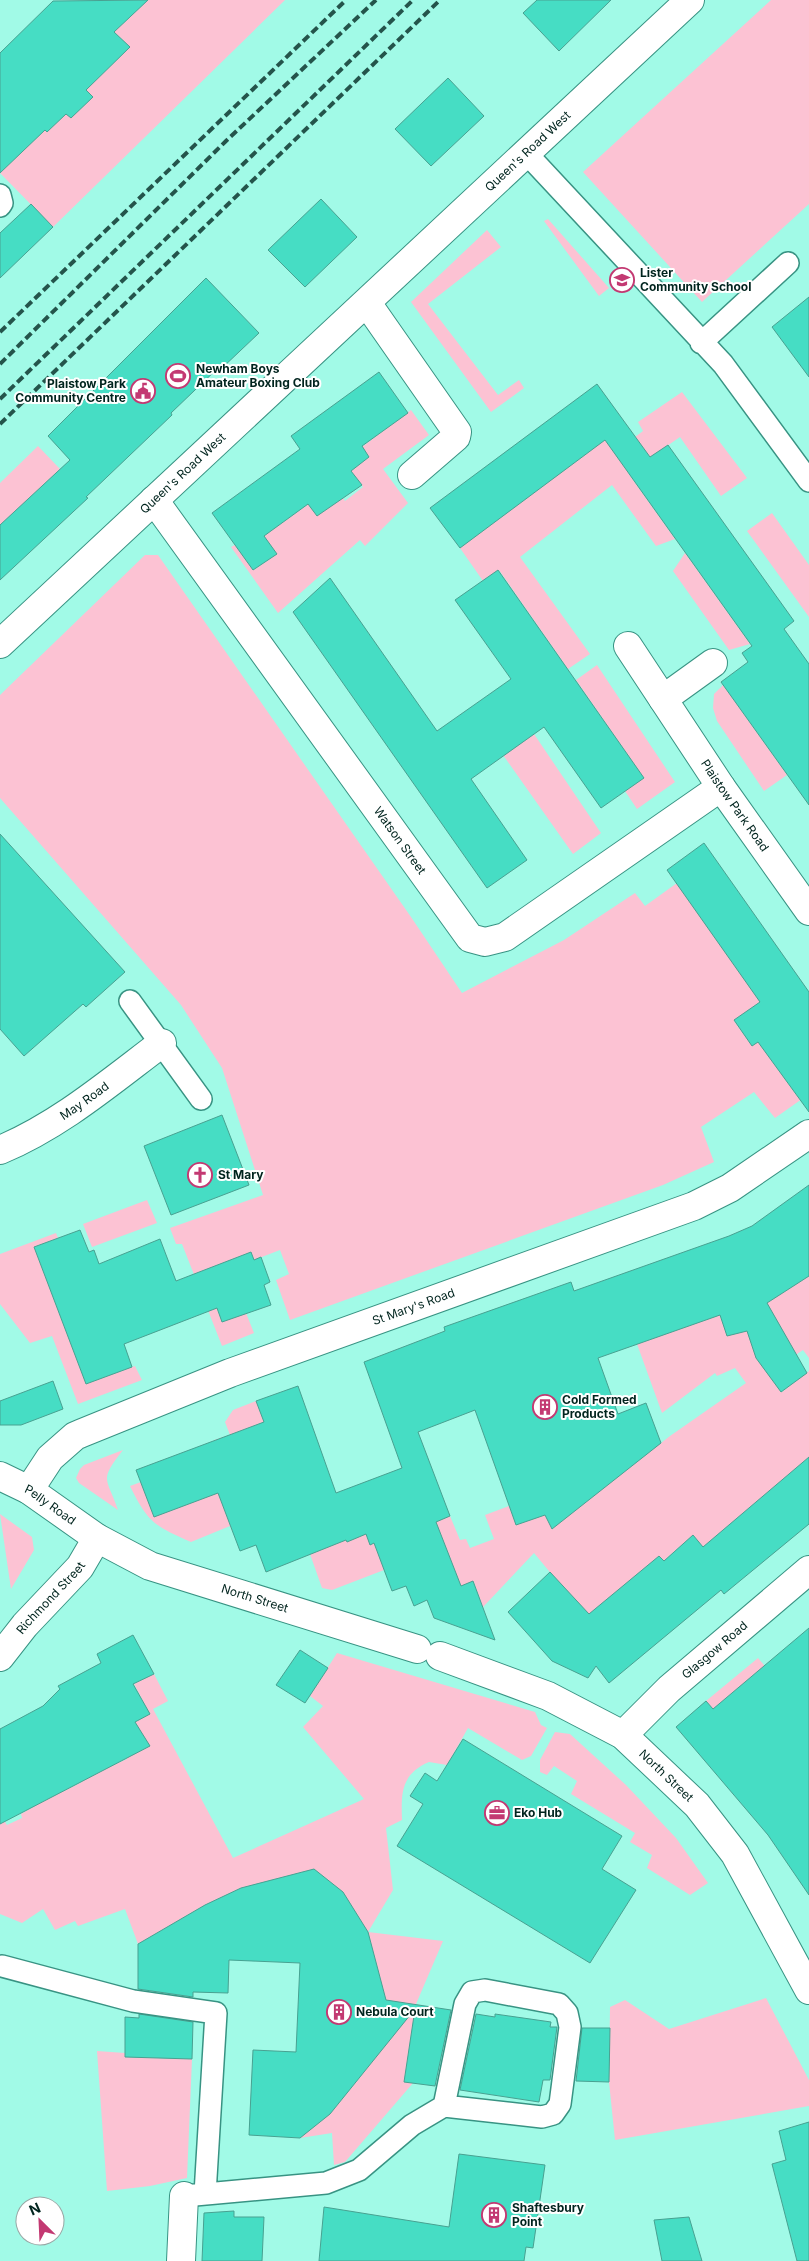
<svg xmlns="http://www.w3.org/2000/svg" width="809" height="2261" font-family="Inter,sans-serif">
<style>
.green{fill:#fcc2d3}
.building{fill:#46ddc4;stroke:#48a191}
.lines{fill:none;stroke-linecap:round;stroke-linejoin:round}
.service-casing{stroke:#389383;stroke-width:24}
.minor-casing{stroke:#389383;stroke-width:30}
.service{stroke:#fff;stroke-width:21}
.minor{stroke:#fff;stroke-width:28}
.rail{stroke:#24544b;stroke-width:4;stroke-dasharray:8 4;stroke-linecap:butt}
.labels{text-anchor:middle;stroke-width:4;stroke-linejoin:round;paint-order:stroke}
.street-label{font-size:12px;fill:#00241e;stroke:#fff}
.poi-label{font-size:12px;font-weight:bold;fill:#00241e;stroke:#fff;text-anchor:start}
</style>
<rect width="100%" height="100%" fill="#a1fae7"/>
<path class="green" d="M 148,0 L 285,0 L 53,227 L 0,173 L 45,130 L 47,132 L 66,114 L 71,118 L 93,97 L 86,90 L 130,47 L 102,20 L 111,11 L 123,24 Z
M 771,0 L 809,0 L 809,204 L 702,302 L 583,172 Z
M 548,219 L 609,288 L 599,296 L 544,221 Z
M 487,230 L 501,247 L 428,304 L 498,395 L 519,380 L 524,388 L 491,412 L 411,302 Z
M 682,392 L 747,478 L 721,496 L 680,437 L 628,473 L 675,539 L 656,546 L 612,485 L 520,557 L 590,654 L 568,669 L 499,570 L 483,581 L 460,548 L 613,434 L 623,446 L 643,431 L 638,422 Z
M 411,410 L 429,435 L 383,469 L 408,503 L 365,546 L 360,540 L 278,613 L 231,547 L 235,545 L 254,570 L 277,554 L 264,536 L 334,486 L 345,501 L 363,487 L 351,471 L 369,457 L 362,447 Z
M 38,446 L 60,469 L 0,526 L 0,483 Z
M 772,513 L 809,565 L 809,617 L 747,531 Z
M 685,553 L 750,644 L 729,650 L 673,571 Z
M 145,555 L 158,555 L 411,917 L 462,993 L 564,940 L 635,893 L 645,906 L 677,883 L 761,1001 L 734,1021 L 752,1046 L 758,1042 L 797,1096 L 809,1094 L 775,1118 L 754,1092 L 701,1127 L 714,1162 L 663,1185 L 290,1320 L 276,1280 L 289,1274 L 280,1250 L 254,1260 L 251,1252 L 202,1271 L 222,1322 L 246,1313 L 254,1333 L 222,1346 L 182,1244 L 176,1244 L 170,1228 L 263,1195 L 222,1068 L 181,1005 L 0,798 L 0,695 Z
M 597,665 L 675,782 L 637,809 L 625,791 L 644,778 L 576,680 Z
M 723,685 L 787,775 L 764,791 L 717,721 L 713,708 L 714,694 Z
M 534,734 L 601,833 L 573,854 L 503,755 Z
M 147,1200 L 157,1223 L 92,1247 L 83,1224 Z
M 56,1233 L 58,1238 L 34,1247 L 86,1384 L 135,1366 L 142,1380 L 78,1404 L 52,1336 L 30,1343 L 0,1304 L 0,1254 Z
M 809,1276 L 809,1358 L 803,1350 L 794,1356 L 790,1352 L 765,1370 L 782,1392 L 809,1371 L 809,1458 L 703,1547 L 693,1535 L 670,1555 L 603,1636 L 534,1553 L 484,1606 L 469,1629 L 481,1602 L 474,1582 L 461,1586 L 431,1552 L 332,1590 L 322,1588 L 310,1554 L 232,1531 L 230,1526 L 191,1542 C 155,1526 148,1523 130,1486 L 141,1482 L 232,1487 L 214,1440 L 230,1435 L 225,1422 L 233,1410 L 256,1401 L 264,1422 L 258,1424 L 327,1488 L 347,1541 L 366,1534 L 370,1545 L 450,1516 L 460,1540 L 466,1539 L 470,1548 L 494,1539 L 485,1515 L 509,1506 L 516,1525 L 545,1515 L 552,1528 L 670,1436 L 746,1383 L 735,1368 L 717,1376 L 715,1373 L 662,1413 L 637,1344 L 720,1315 L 727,1336 L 747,1331 L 751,1343 L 765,1300 L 772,1299 Z
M 123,1450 C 99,1481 106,1476 118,1510 L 79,1483 L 76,1478 L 80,1469 L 84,1465 Z
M 0,1514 L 32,1537 L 34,1550 L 11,1589 Z
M 337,1653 L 535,1712 L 541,1725 L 547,1728 L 531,1756 L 522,1760 L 468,1728 L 447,1765 L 429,1762 C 401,1774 401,1793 402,1820 L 386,1828 L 393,1890 L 368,1932 L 443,1941 L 416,2004 L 404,2081 L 413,2083 L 345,2162 L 334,2165 L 332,2133 L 300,2138 L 330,2114 L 362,2075 L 379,2031 L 382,1985 L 368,1932 L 343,1892 L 314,1869 L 241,1888 L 205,1905 L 138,1944 L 125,1909 L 78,1926 L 75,1921 L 55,1930 L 43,1909 L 22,1923 L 0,1914 L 0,1815 L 7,1825 L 22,1818 L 21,1814 L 35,1806 L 57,1784 L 62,1792 L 82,1782 L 73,1765 L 105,1769 L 127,1759 L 113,1732 L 132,1755 L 149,1746 L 135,1722 L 150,1714 L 134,1684 L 154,1674 L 168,1701 L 153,1709 L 233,1858 L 364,1799 L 303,1727 L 323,1706 L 310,1696 Z
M 758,1658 L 799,1706 L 713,1709 L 706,1701 Z
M 555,1732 L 570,1734 L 626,1785 L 676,1838 L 708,1883 L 690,1895 L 647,1868 L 652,1855 L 630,1842 L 635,1833 L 571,1794 L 577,1781 L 554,1766 L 547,1775 L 540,1772 L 540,1760 Z
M 766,1998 L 809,2080 L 809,2106 L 615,2140 L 609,2082 L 610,2007 L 625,2000 L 669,2029 Z
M 97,2051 L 125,2053 L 125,2057 L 192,2059 L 187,2178 L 150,2186 L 107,2191 Z"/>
<path class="building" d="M 148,0 L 114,32 L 130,47 L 86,90 L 93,97 L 71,118 L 66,114 L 47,132 L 45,130 L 0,173 L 0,53 L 53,1 Z
M 537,0 L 611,0 L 559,51 L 523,13 Z
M 448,78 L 484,116 L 431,166 L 395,129 Z
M 321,199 L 357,237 L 305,287 L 268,250 Z
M 31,204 L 53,227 L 0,278 L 0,233 Z
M 206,278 L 259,333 L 221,369 L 219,367 L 171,413 L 172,415 L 86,497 L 88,498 L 0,580 L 0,525 L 70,460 L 48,436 Z
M 809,297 L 809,377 L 772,327 Z
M 379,372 L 408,413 L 362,446 L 369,457 L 351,471 L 362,485 L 317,516 L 308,504 L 264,536 L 277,554 L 253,570 L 212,513 L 300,449 L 291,436 Z
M 597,384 L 650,457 L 668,445 L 794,621 L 784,629 L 809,664 L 809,805 L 721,682 L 748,662 L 742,653 L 752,646 L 605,440 L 460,548 L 430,508 Z
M 498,570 L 644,778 L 601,808 L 544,727 L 471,779 L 527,860 L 487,888 L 293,612 L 330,578 L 437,731 L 511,679 L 455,600 Z
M 0,834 L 125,972 L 86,1007 L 83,1004 L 24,1056 L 0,1029 Z
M 704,843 L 809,992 L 809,1112 L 758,1042 L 752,1046 L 734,1020 L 760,1002 L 667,870 Z
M 222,1115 L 249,1185 L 171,1215 L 144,1146 Z
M 809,1185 L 809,1276 L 767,1303 L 807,1373 L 781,1392 L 756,1358 L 747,1331 L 727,1336 L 720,1315 L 598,1358 L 618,1414 L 646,1403 L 661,1443 L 552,1529 L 545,1515 L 516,1525 L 475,1410 L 418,1432 L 450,1516 L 436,1522 L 461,1586 L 473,1581 L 495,1640 L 434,1618 L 427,1600 L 414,1606 L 406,1586 L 392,1591 L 374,1543 L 370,1545 L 366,1534 L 347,1542 L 346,1540 L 266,1572 L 256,1545 L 240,1551 L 218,1493 L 154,1517 L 136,1470 L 264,1422 L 256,1401 L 298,1386 L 336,1493 L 402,1468 L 364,1362 L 445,1331 L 444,1327 L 571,1282 L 574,1291 L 729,1236 L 752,1226 Z
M 80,1230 L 89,1252 L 94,1250 L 99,1264 L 160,1239 L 176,1281 L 251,1252 L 254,1260 L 261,1257 L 270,1282 L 264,1285 L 271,1305 L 222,1322 L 217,1308 L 124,1344 L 132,1367 L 86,1384 L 34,1247 Z
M 53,1381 L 63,1409 L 21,1425 L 0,1425 L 0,1401 Z
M 809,1457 L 809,1524 L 724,1594 L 721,1590 L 609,1683 L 596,1666 L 588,1678 L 552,1661 L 508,1612 L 550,1572 L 589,1614 L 659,1556 L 664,1561 L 693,1535 L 703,1547 Z
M 809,1628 L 809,1895 L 768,1835 L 676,1727 L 706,1701 L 713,1709 Z
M 133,1635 L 154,1674 L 133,1684 L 150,1714 L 135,1722 L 150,1746 L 0,1824 L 0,1729 L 43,1706 L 60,1689 L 58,1686 L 101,1663 L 97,1654 Z
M 300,1650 L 328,1668 L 305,1703 L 276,1685 Z
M 463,1739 L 622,1836 L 602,1869 L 636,1890 L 590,1963 L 397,1846 L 423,1804 L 410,1796 L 425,1773 L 437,1781 Z
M 314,1869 L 343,1892 L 368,1932 L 386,2000 L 451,2010 L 435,2086 L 404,2082 L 415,2009 L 330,2114 L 300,2138 L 249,2135 L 253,2050 L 296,2052 L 300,1963 L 229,1960 L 228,1993 L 193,1992 L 193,1997 L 138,1989 L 138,1944 L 205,1905 L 241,1888 Z
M 139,2014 L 193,2022 L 192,2059 L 125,2057 L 125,2017 L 139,2018 Z
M 476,2014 L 495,2017 L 495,2014 L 551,2022 L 550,2027 L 557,2027 L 550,2080 L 543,2080 L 539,2102 L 460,2090 Z
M 582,2028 L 610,2028 L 609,2082 L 576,2081 Z
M 809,2122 L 809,2261 L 797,2261 L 772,2164 L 786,2160 L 779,2131 Z
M 459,2154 L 545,2165 L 533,2248 L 526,2247 L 524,2261 L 319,2261 L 324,2207 L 449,2227 Z
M 234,2211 L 234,2217 L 264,2217 L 262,2261 L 202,2261 L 204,2213 Z
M 689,2217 L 702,2261 L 662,2261 L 654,2220 Z"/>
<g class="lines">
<defs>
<path id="service" d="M 527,154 L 723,364 L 809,481
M 0,195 L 2,203 L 0,206
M 701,343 L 788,263
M 130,1001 L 201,1099
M 2,1966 L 133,2001 L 216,2013 L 205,2194
M 184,2196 L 326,2183 L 359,2170 L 412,2125 L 444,2106 L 465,2004 L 472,1992 L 485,1990 L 559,2004 L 567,2013 L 570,2027 L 560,2104 L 553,2114 L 542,2117 L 444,2106"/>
<g id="minor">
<path d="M 367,303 L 457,432 L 456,437 L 412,475"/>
<path id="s1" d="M 154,500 L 470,938 L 485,942 L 505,937 L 721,787"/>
<path id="s2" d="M 0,644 L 690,0"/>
<path id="s3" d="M 628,646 L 721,787 L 809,911"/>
<path d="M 663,699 L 713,663"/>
<path id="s4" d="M 0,1150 C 60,1125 110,1082 162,1043"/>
<path id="s5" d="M 0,1476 L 29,1490 L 97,1538 L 150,1566 L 417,1649"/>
<path id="s6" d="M 29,1490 L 50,1458 L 75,1436 L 82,1433 L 230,1373 L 694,1206 L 730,1188 L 809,1134"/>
<path id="s7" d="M 440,1656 L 548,1696 L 623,1735 L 697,1805 L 735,1854 L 809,1990"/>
<path id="s8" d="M 0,1657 L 25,1625 L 80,1567 L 97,1538"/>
<path id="s9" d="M 623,1735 L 669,1689 L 809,1570"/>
<path d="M 181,2261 L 184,2196"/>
</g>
</defs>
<use href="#service" class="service-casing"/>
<use href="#minor" class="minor-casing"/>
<use href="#service" class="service"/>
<use href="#minor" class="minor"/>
<path class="rail" d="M 0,332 L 346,0
M 0,364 L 226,141 L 376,0
M 0,399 L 413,0
M 0,424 L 440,0"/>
</g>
<defs>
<symbol id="school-ring" viewBox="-11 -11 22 22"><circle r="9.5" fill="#fff" stroke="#c33972" stroke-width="1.5"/><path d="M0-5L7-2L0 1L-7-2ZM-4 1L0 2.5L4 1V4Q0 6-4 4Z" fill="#c33972"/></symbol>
<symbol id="stadium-ring" viewBox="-11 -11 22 22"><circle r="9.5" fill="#fff" stroke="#c33972" stroke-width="1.5"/><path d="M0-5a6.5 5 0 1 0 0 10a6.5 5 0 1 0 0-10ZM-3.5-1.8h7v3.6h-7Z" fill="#c33972"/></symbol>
<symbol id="civic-ring" viewBox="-11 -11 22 22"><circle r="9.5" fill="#fff" stroke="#c33972" stroke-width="1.5"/><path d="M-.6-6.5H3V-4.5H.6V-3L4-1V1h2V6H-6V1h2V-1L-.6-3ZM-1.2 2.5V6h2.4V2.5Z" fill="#c33972"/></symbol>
<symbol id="church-ring" viewBox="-11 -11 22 22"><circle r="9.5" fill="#fff" stroke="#c33972" stroke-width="1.5"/><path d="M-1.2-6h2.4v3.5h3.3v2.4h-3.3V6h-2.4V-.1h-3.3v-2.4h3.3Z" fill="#c33972"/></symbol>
<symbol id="building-ring" viewBox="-11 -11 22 22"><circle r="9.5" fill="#fff" stroke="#c33972" stroke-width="1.5"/><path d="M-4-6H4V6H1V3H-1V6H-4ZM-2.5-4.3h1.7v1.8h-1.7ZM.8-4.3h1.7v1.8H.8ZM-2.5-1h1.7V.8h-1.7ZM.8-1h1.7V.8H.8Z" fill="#c33972"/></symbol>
<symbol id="office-ring" viewBox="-11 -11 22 22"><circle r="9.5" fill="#fff" stroke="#c33972" stroke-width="1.5"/><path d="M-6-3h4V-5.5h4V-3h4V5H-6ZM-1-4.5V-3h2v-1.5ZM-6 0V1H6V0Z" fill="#c33972"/></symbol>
</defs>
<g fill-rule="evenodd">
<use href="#school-ring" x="608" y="266" width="28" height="28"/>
<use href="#stadium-ring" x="164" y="362" width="28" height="28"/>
<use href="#civic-ring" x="129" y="377" width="28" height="28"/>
<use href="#church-ring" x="186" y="1161" width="28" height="28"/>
<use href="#building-ring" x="531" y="1393" width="28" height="28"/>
<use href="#office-ring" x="483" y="1799" width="28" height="28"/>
<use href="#building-ring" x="325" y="1998" width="28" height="28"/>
<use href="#building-ring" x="480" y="2201" width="28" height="28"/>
</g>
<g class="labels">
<g class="street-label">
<text dy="4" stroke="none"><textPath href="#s2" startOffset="722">Queen's Road West</textPath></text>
<text dy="4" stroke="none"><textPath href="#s2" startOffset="250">Queen's Road West</textPath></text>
<text dy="4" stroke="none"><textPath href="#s3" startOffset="192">Plaistow Park Road</textPath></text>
<text dy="4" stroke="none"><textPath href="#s1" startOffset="420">Watson Street</textPath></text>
<text dy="4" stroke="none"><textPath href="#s4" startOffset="98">May Road</textPath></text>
<text dy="4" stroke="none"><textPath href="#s6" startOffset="434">St Mary's Road</textPath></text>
<text dy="4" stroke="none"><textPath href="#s5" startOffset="58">Pelly Road</textPath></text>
<text dy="4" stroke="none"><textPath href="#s8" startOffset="78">Richmond Street</textPath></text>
<text dy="4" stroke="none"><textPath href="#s5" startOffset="285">North Street</textPath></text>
<text dy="4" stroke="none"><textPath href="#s9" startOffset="125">Glasgow Road</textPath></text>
<text dy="4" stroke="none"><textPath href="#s7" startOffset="259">North Street</textPath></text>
</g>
<g class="poi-label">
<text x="640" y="277">Lister<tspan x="640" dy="14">Community School</tspan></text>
<text x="196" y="373">Newham Boys<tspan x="196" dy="14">Amateur Boxing Club</tspan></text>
<text x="126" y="388" text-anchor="end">Plaistow Park<tspan x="126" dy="14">Community Centre</tspan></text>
<text x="218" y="1179">St Mary</text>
<text x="562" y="1404">Cold Formed<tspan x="562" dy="14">Products</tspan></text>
<text x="514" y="1817">Eko Hub</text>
<text x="356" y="2016">Nebula Court</text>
<text x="512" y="2212">Shaftesbury<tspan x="512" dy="14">Point</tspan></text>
</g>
</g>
<g transform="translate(40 2221) rotate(336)"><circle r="24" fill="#ffffff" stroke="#99a7a5"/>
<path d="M0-4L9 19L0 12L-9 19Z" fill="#c33972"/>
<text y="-8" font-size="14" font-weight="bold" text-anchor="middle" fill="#00241e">N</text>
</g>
</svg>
